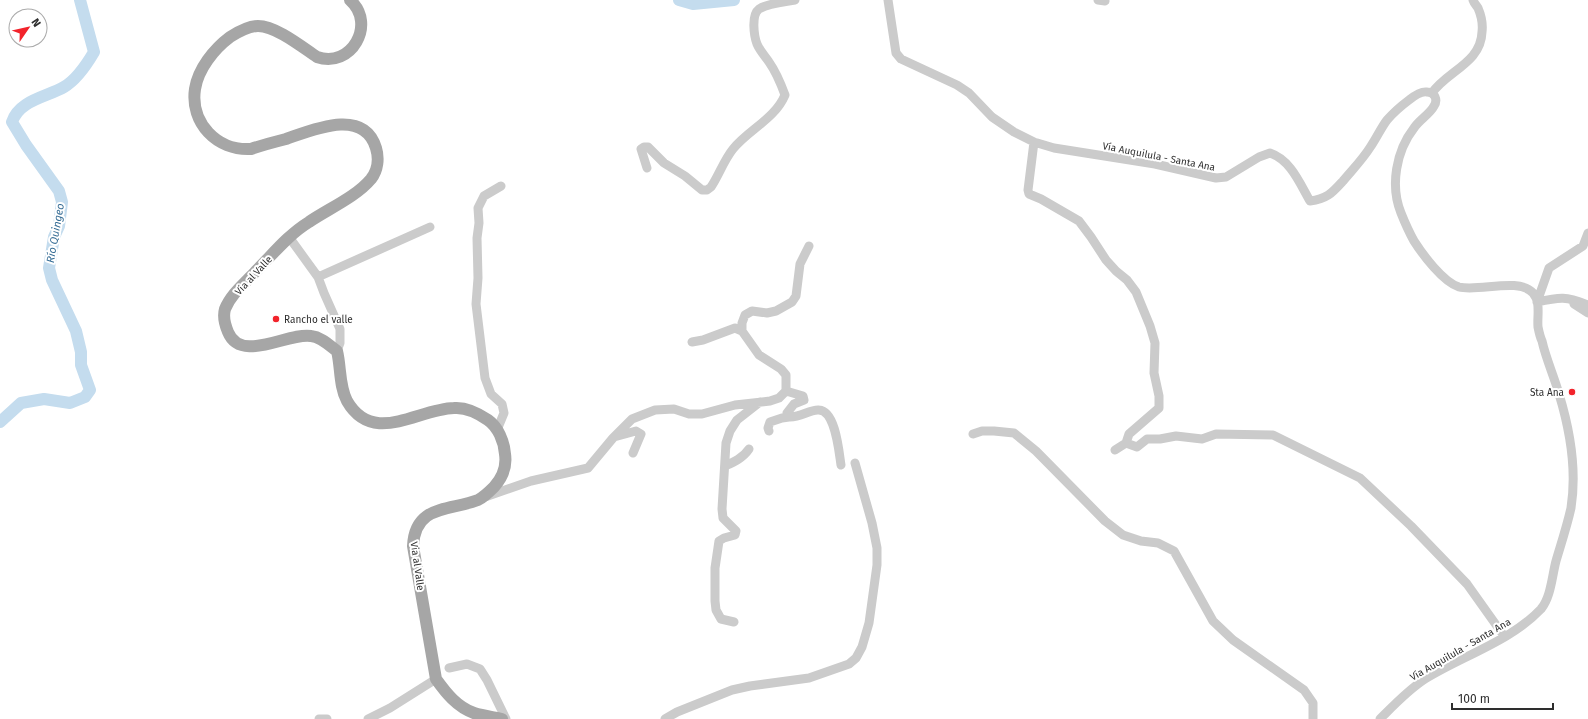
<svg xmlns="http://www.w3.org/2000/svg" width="1588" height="719" font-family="'Fira Sans',sans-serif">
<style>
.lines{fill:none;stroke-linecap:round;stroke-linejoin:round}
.river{stroke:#c4dcee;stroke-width:12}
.minor{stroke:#cbcbcb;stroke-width:9}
.major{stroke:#a6a6a6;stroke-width:12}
.poi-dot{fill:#f2232b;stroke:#fff;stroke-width:1.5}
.labels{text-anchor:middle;stroke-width:4;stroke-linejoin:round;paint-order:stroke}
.street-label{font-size:10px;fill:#2e2e2e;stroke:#fff}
.poi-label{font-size:10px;fill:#2e2e2e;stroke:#fff;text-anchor:start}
.water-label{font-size:11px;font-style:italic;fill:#366d95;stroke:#fff}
</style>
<rect width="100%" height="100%" fill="#fff"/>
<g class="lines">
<path class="river" d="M 679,0 L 693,4 L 734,0
M 0,422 L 21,403 L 44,399 L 70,403 L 85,397 L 90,390 L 81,365 L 81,352 L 76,331 L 52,280 L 49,268 L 54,237 L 59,226 L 62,202 L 59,191 L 26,145 L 12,122 C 19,100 47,97 64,87 C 76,80 87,64 94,52 L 80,0"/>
<path class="minor" d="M 888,0 L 896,53 L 901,59 L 957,85 L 969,93 L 992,117 L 1014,132 L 1034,142 L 1054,148 L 1155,164 L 1216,178 L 1226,177 L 1259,157 L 1270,153 C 1291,160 1300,184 1310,201 C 1327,199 1332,193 1343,181 C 1353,169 1363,159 1371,146 C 1377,137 1381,128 1387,120 C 1394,112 1401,106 1409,100 C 1414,96 1421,91 1427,92 C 1435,92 1438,100 1434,106 C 1430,114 1419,120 1414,128 C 1396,151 1390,186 1401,213 C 1405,223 1409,232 1414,241 C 1423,255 1443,282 1459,287 C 1479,292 1519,277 1533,293 C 1541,302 1537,316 1538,327 C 1539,332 1540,337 1542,341 C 1546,359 1554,376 1559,394 C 1570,430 1577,470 1571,508 C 1567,526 1561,544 1556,561 C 1552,576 1551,597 1541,609 C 1511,641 1462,656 1425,679 C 1408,690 1394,705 1380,719
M 1098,0 L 1105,1
M 1432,93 C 1447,71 1481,63 1482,32 C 1483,24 1481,15 1478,8 C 1476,5 1474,3 1473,0
M 1034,142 L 1028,190 L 1029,194 L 1041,199 L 1079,221 L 1091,237 L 1106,260 L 1116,271 L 1127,280 L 1136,292 L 1150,326 L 1155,343 L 1154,373 L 1159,396 L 1159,408 L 1129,434 L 1126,443 L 1115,450
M 647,168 L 641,149 L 644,147 L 648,147 L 664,163 L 685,176 L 702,190 L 707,190 L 711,187 C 719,175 724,160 733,149 C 748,130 775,119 785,95 C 781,84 776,72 769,62 C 765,56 760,51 757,44 C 754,36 751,15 759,9 C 769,3 784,2 795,0
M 289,237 L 318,277
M 1537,302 L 1549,268 L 1583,246 L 1588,233
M 1537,302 C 1560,297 1566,296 1588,305
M 1574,304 L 1588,313
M 742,331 L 742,323 L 745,315 L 752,311 L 767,313 L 776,311 L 792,302 L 796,296 L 800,264 L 809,246
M 337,351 L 340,343 L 340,329 L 324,293 L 318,277 L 430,227
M 786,391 L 803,396 L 804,400 L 794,404 L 787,413 L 789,417 C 800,418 810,409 819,410 C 836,411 839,453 841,465
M 497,430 L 504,413 L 502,404 L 491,394 L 485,378 L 476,304 L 478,278 L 477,238 L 479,223 L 478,208 L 484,196 L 501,186
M 769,431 L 768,428 L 770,422 L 782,418 L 789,417
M 973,434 L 982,431 L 994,431 L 1014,433 L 1036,451 L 1105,521 L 1123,535 L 1141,541 L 1158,543 L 1174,551 L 1213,621 L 1233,640 L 1304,690 L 1313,703 L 1313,719
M 614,437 L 636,431 L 641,434 L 633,453
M 1126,443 L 1137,447 L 1147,439 L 1160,439 L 1176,436 L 1202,439 L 1216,434 L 1273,435 L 1360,478 L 1411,526 L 1467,584 L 1504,636
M 725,466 C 734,462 743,458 749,449
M 485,497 L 531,481 L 588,468 L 613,438 L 632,419 L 655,410 L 674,409 L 689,414 L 702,414 L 735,405 L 770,401 L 779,398 L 786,391 L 786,375 L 781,369 L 759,355 L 742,331 L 735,328 L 703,340 L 692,342
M 734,622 L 721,619 L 716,610 L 715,601 L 715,568 L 719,541 L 724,538 L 735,535 L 736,531 L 723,518 L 722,509 L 726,443 L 730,431 L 737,420 L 760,402
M 449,668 L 467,664 L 480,669 L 487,680 L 506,719
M 319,719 L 327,719
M 368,719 L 390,708 L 436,679
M 665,719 L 677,712 L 732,690 L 750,686 L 809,678 L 849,664 L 856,658 L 862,647 L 869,623 L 877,565 L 877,548 L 872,523 L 855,463"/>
<path class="major" d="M 350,0 C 377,24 351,69 317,57 C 302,47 276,26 258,26 C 248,26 238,32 230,37 C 214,49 198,69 195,89 C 190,123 217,151 251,149 C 263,145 274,142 286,139 C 312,130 364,107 376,148 C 379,158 378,170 371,179 C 356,197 328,209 309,222 C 288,235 273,254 256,271 C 245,283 231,294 225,309 C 223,316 225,325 228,332 C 241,364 288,332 311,336 C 321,337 329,345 337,351 C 341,367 339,386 347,401 C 373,446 417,409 454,408 C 466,407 478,413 488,420 C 498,427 504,441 505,454 C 507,467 503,477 494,487 C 490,491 484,497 478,500 C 450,511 415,504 413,546 L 436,679 C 446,693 457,707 474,713 C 483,716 493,717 502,719"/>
</g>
<g class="poi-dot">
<circle cx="276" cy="319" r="4"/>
<circle cx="1572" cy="392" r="4"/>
</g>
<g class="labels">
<g class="street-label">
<text transform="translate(1159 156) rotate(11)" y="4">Vía Auquilula - Santa Ana</text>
<text transform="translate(253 275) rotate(-47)" y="4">Via al Valle</text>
<text transform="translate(418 566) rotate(82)" y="4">Via al Valle</text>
<text transform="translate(1460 649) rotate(-30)" y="4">Vía Auquilula - Santa Ana</text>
</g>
<g class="poi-label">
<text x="284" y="323">Rancho el valle</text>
<text x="1564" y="396" text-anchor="end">Sta Ana</text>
</g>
<g class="water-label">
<text transform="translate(55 233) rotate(-80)" y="4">Río Quingeo</text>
</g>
</g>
<g transform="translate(28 28) rotate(56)"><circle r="19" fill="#ffffff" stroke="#ababab"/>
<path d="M0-3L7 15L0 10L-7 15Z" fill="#f2232b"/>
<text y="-6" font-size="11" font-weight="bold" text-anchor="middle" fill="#2e2e2e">N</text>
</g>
<path d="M1452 703v6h101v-6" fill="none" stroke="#2e2e2e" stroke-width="2"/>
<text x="1458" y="703" font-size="12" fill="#2e2e2e" stroke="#ffffff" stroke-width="3" paint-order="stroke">100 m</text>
</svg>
